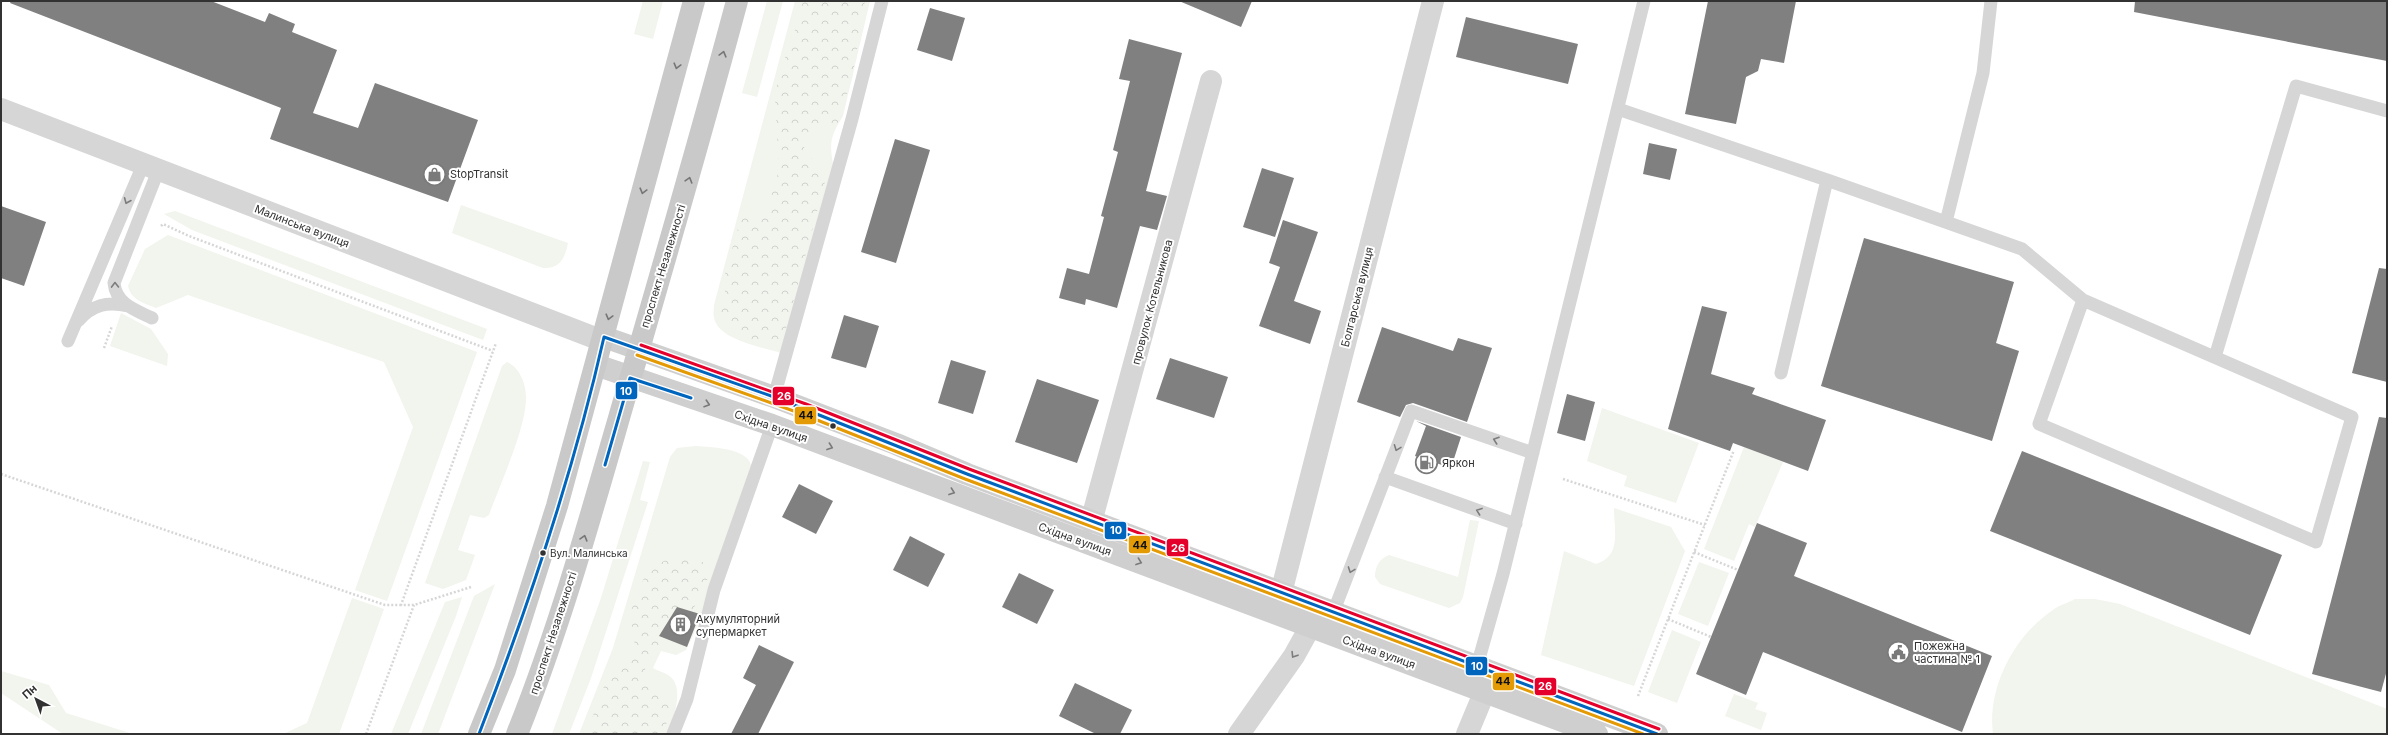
<svg xmlns="http://www.w3.org/2000/svg" width="2388" height="735" font-family="Inter,sans-serif">
<style>
.grass{fill:#f1f5ed}
.forest{fill:url(#forest-crowns)}
.building{fill:#808080}
.lines{fill:none;stroke-linecap:round;stroke-linejoin:round}
.path{stroke:#d6d6d6;stroke-width:2.5;stroke-dasharray:2 2;stroke-linecap:butt}
.service{stroke:#d6d6d6;stroke-width:13}
.minor{stroke:#d6d6d6;stroke-width:22}
.tertiary{stroke:#d6d6d6;stroke-width:22}
.secondary{stroke:#cfcfcf;stroke-width:22}
.primary{stroke:#c9c9c9;stroke-width:22}
.bus-1-casing{stroke:#fff;stroke-width:6}
.bus-2-casing{stroke:#fff;stroke-width:6}
.bus-3-casing{stroke:#fff;stroke-width:6}
.bus-1{stroke:#0065bd;stroke-width:3}
.bus-2{stroke:#e39a05;stroke-width:3}
.bus-3{stroke:#e4002b;stroke-width:3}
.oneway{stroke:#767676}
.oneway2{stroke:#7c7c7c}
.oneway3{stroke:#797979}
.bus-dot{fill:#323232;stroke:#fff;stroke-width:1.5}
.labels{text-anchor:middle;stroke-width:4;stroke-linejoin:round;paint-order:stroke}
.bus-label{font-size:10px;fill:#323232;stroke:#fff;text-anchor:start}
.poi-label{font-size:11px;fill:#323232;stroke:#fff;text-anchor:start}
.street-label{font-size:11px;fill:#323232;stroke:#fff}
.line-badge{stroke:#fff;stroke-width:1.5}
.badge-label{font-size:11px;text-anchor:middle;font-weight:bold;fill:#fff}
.pale-badge-label{font-size:11px;text-anchor:middle;font-weight:bold;fill:#111}
</style>
<defs>
<pattern id="forest-crowns" width="20" height="18" patternUnits="userSpaceOnUse"><rect width="20" height="18" fill="#f1f5ed"/><path d="M2 6a3 3 0 1 1 6 0M12 15a3 3 0 1 1 6 0" fill="none" stroke="#cfd2cc"/></pattern>
</defs>
<rect width="100%" height="100%" fill="#fff"/>
<path class="grass" d="M 643,1 L 663,1 L 653,39 L 634,34 Z
M 767,1 L 783,1 L 757,97 L 742,93 Z
M 795,1 L 870,1 L 843,116 C 831,135 829,142 833,164 L 781,353 C 763,347 717,340 714,317 C 713,314 714,309 714,305 Z
M 461,205 L 568,243 C 565,258 560,269 543,268 L 452,233 Z
M 175,211 L 487,329 L 483,340 L 192,230 L 164,214 Z
M 168,235 L 477,352 L 387,601 L 355,590 L 413,427 L 384,362 L 188,295 L 156,308 C 144,303 131,300 128,286 L 145,249 Z
M 121,313 L 151,329 L 168,354 L 167,366 L 110,346 Z
M 507,362 C 521,368 527,387 526,401 C 524,433 500,484 489,515 L 484,518 L 470,515 L 458,550 L 475,555 L 466,580 L 443,589 L 425,583 L 502,366 Z
M 1602,408 L 1699,443 L 1676,503 L 1624,486 L 1627,476 L 1587,461 Z
M 696,446 C 710,447 747,448 751,465 L 698,625 L 686,650 L 676,655 L 661,651 L 653,668 C 658,671 663,672 668,675 C 686,686 673,719 668,734 L 579,734 L 613,648 L 670,457 L 677,448 Z
M 1744,447 L 1783,462 L 1755,527 L 1749,524 L 1734,561 L 1704,549 Z
M 643,461 L 650,462 L 640,500 L 648,502 L 591,678 L 569,734 L 552,734 L 601,598 Z
M 1614,508 L 1671,527 L 1685,551 L 1634,686 L 1541,655 L 1564,551 L 1596,564 C 1622,556 1614,531 1614,508 Z
M 1470,520 L 1479,521 L 1463,597 L 1460,603 L 1449,608 L 1380,584 L 1375,577 C 1375,567 1379,559 1389,555 L 1458,577 Z
M 1699,562 L 1729,573 L 1708,626 L 1678,614 Z
M 495,584 L 438,734 L 421,734 L 474,596 Z
M 462,597 L 456,616 L 408,734 L 391,734 L 445,602 Z
M 352,598 L 384,609 L 339,734 L 283,734 L 307,723 Z
M 2075,599 L 2095,599 L 2120,604 L 2387,709 L 2387,734 L 1993,734 C 1987,688 2014,636 2053,610 C 2059,605 2068,603 2075,599 Z
M 1672,630 L 1701,642 L 1677,703 L 1648,692 Z
M 1,671 L 49,685 L 66,713 L 133,734 L 63,734 L 1,693 Z
M 1734,694 L 1758,703 L 1755,709 L 1767,713 L 1761,730 L 1725,716 Z"/>
<path class="forest" d="M 803,1 L 865,1 L 852,79 L 837,125 L 830,129 L 816,124 C 789,153 814,152 826,178 L 786,329 L 779,340 L 771,344 L 745,338 L 734,333 L 725,324 L 721,312 L 725,296 L 725,274 L 741,218 L 747,215 L 766,213 L 779,170 L 775,98 L 780,69 L 791,44 Z
M 677,555 C 691,556 701,557 709,569 L 707,581 L 682,632 L 671,644 L 659,649 L 646,658 C 641,686 656,683 670,703 L 670,715 L 662,734 L 586,734 L 608,676 L 625,665 L 634,655 L 635,646 L 630,613 L 644,578 L 662,562 Z"/>
<path class="building" d="M 11,1 L 211,1 L 265,22 L 269,13 L 295,24 L 292,32 L 337,50 L 313,113 L 358,128 L 375,83 L 478,120 L 448,202 L 270,139 L 281,108 L 10,3 Z
M 1179,1 L 1252,1 L 1241,27 Z
M 1708,1 L 1796,1 L 1784,63 L 1761,59 L 1758,71 L 1746,77 L 1736,124 L 1685,114 Z
M 2135,1 L 2387,1 L 2387,61 L 2134,12 Z
M 930,8 L 965,18 L 952,61 L 917,50 Z
M 1466,17 L 1578,44 L 1568,84 L 1456,57 Z
M 1129,39 L 1182,53 L 1146,191 L 1167,196 L 1157,230 L 1140,226 L 1117,308 L 1086,299 L 1085,305 L 1059,298 L 1067,268 L 1089,274 L 1104,217 L 1101,216 L 1118,152 L 1113,150 L 1130,81 L 1119,79 Z
M 895,139 L 930,150 L 896,263 L 861,252 Z
M 1649,143 L 1677,149 L 1670,180 L 1643,174 Z
M 1262,168 L 1294,178 L 1275,237 L 1243,227 Z
M 1,206 L 46,222 L 24,286 L 1,278 Z
M 1283,220 L 1318,232 L 1294,301 L 1321,311 L 1310,344 L 1259,326 L 1280,267 L 1269,263 Z
M 1864,238 L 2014,282 L 1996,343 L 2019,351 L 1992,441 L 1821,386 Z
M 2379,268 L 2387,269 L 2387,382 L 2352,373 Z
M 1702,306 L 1727,312 L 1711,374 L 1755,388 L 1752,394 L 1826,420 L 1808,471 L 1733,443 L 1730,451 L 1668,429 Z
M 844,315 L 879,326 L 866,368 L 831,358 Z
M 1382,327 L 1453,351 L 1458,338 L 1492,348 L 1467,422 L 1413,403 L 1406,405 L 1400,417 L 1357,402 Z
M 1170,358 L 1228,377 L 1214,418 L 1156,399 Z
M 951,360 L 986,371 L 973,414 L 938,403 Z
M 1037,379 L 1099,400 L 1077,463 L 1015,442 Z
M 1567,394 L 1595,402 L 1585,441 L 1557,433 Z
M 2379,417 L 2387,418 L 2387,670 L 2381,692 L 2312,674 Z
M 1416,421 L 1461,437 L 1451,468 L 1415,456 L 1426,426 Z
M 2022,451 L 2282,555 L 2250,635 L 1990,531 Z
M 799,484 L 833,501 L 816,534 L 782,517 Z
M 1757,523 L 1807,543 L 1794,576 L 1992,656 L 1962,732 L 1763,652 L 1746,695 L 1696,674 Z
M 910,536 L 945,554 L 928,587 L 893,570 Z
M 1019,573 L 1054,590 L 1037,624 L 1002,607 Z
M 677,607 L 700,614 L 687,647 L 659,636 Z
M 759,645 L 794,662 L 758,734 L 731,734 L 756,685 L 743,678 Z
M 1075,683 L 1132,710 L 1120,734 L 1096,734 L 1059,716 Z"/>
<g class="lines">
<path class="path" d="M 161,226 L 163,224 L 189,236 L 493,351
M 104,348 L 112,326
M 1,474 L 385,605 L 401,605
M 1563,479 L 1705,525
M 1694,552 L 1738,570
M 471,587 L 414,605 L 401,605 L 496,343
M 1668,619 L 1711,637
M 1638,696 L 1734,450
M 366,734 L 414,605"/>
<path class="service" d="M 1618,109 L 1827,180 L 1781,373
M 1827,180 L 2022,249 L 2083,300 L 2039,424 L 2316,542 L 2352,417 L 2083,300
M 1946,222 L 1983,73 L 1991,1
M 152,318 C 135,310 116,304 114,283 L 158,171
M 78,321 C 92,305 107,301 128,306
M 68,341 L 143,165
M 2215,357 L 2296,86 L 2387,111
M 774,397 L 852,119 L 882,1
M 1385,477 L 1516,524
M 1333,613 L 1411,411 L 1533,453
M 1475,673 L 1503,574 L 1644,1
M 673,734 L 687,699 L 714,590 L 772,425"/>
<path class="minor" d="M 1,109 L 603,341
M 1091,522 L 1211,81
M 1281,593 L 1433,1"/>
<path class="tertiary" d="M 1239,734 L 1294,656 L 1320,609
M 1467,734 L 1492,674"/>
<path class="secondary" d="M 604,337 L 774,397 L 896,444 L 967,474 L 1657,734
M 596,365 L 772,425 L 1597,734"/>
<path class="primary" d="M 479,734 L 505,670 L 557,506 L 694,1
M 517,734 C 560,627 591,515 623,404 C 662,270 701,136 737,1"/>
<defs>
<path id="bus-1" d="M 605,465 L 630,378 L 691,398
M 479,734 C 528,607 574,470 604,337 L 774,397 L 967,474 L 1657,734"/>
<path id="bus-2" d="M 637,355 L 802,414 L 965,479 L 1643,734"/>
<path id="bus-3" d="M 641,345 L 806,404 L 969,469 L 1659,729"/>
</defs>
<use href="#bus-1" class="bus-1-casing"/>
<use href="#bus-2" class="bus-2-casing"/>
<use href="#bus-3" class="bus-3-casing"/>
<use href="#bus-1" class="bus-1"/>
<use href="#bus-2" class="bus-2"/>
<use href="#bus-3" class="bus-3"/>
</g>
<defs><path id="oneway-chevron" d="M-2-3.5L2.5 0L-2 3.5" fill="none" stroke-width="1.6" stroke-linecap="round" stroke-linejoin="round"/></defs>
<g class="oneway">
<use href="#oneway-chevron" transform="translate(723 54) rotate(-75)"/>
<use href="#oneway-chevron" transform="translate(677 66) rotate(105)"/>
<use href="#oneway-chevron" transform="translate(689 180) rotate(-73)"/>
<use href="#oneway-chevron" transform="translate(643 191) rotate(105)"/>
<use href="#oneway-chevron" transform="translate(609 317) rotate(105)"/>
<use href="#oneway-chevron" transform="translate(584 538) rotate(-74)"/>
</g>
<g class="oneway2">
<use href="#oneway-chevron" transform="translate(127 201) rotate(113)"/>
<use href="#oneway-chevron" transform="translate(115 285) rotate(-91)"/>
<use href="#oneway-chevron" transform="translate(1496 440) rotate(-161)"/>
<use href="#oneway-chevron" transform="translate(1397 448) rotate(111)"/>
<use href="#oneway-chevron" transform="translate(1479 511) rotate(-160)"/>
<use href="#oneway-chevron" transform="translate(1351 570) rotate(110)"/>
<use href="#oneway-chevron" transform="translate(1294 655) rotate(122)"/>
</g>
<g class="oneway3">
<use href="#oneway-chevron" transform="translate(707 404) rotate(18)"/>
<use href="#oneway-chevron" transform="translate(830 447) rotate(20)"/>
<use href="#oneway-chevron" transform="translate(952 492) rotate(20)"/>
<use href="#oneway-chevron" transform="translate(1139 562) rotate(20)"/>
</g>
<defs>
<symbol id="shop-ring" viewBox="-11 -11 22 22"><circle r="9.5" fill="#fff" stroke="#7a7a7a" stroke-width="1.5"/><path d="M-5-2.5h2.3a2.7 3.5 0 0 1 5.4 0H5L5.5 6h-11ZM-1.5-2.5h3a1.5 2.3 0 0 0-3 0Z" fill="#7a7a7a"/></symbol>
<symbol id="fuel-ring" viewBox="-11 -11 22 22"><circle r="9.5" fill="#fff" stroke="#7a7a7a" stroke-width="1.5"/><path d="M-5.5-6h7V0h2V4h1.3V-2.5L3-4.5l.8-.8L6-3V5H2.5V1h-1V6h-7ZM-4.2-4.7v3.2H.2V-4.7Z" fill="#7a7a7a"/></symbol>
<symbol id="building-ring" viewBox="-11 -11 22 22"><circle r="9.5" fill="#fff" stroke="#7a7a7a" stroke-width="1.5"/><path d="M-4-6H4V6H1V3H-1V6H-4ZM-2.5-4.3h1.7v1.8h-1.7ZM.8-4.3h1.7v1.8H.8ZM-2.5-1h1.7V.8h-1.7ZM.8-1h1.7V.8H.8Z" fill="#7a7a7a"/></symbol>
<symbol id="civic-ring" viewBox="-11 -11 22 22"><circle r="9.5" fill="#fff" stroke="#7a7a7a" stroke-width="1.5"/><path d="M-.6-6.5H3V-4.5H.6V-3L4-1V1h2V6H-6V1h2V-1L-.6-3ZM-1.2 2.5V6h2.4V2.5Z" fill="#7a7a7a"/></symbol>
</defs>
<g fill-rule="evenodd">
<use href="#shop-ring" x="422" y="162" width="25" height="25"/>
<use href="#fuel-ring" x="1414" y="450" width="25" height="25"/>
<use href="#building-ring" x="668" y="612" width="25" height="25"/>
<use href="#civic-ring" x="1886" y="640" width="25" height="25"/>
</g>
<g class="bus-dot">
<circle cx="833" cy="426" r="3.5"/>
<circle cx="543" cy="553" r="3.5"/>
</g>
<g class="labels">
<g class="bus-label">
<text x="550" y="557">Вул. Малинська</text>
</g>
<g class="poi-label">
<text x="450" y="178">StopTransit</text>
<text x="1442" y="467">Яркон</text>
<text x="696" y="623">Акумуляторний<tspan x="696" dy="13">супермаркет</tspan></text>
<text x="1914" y="650">Пожежна<tspan x="1914" dy="13">частина № 1</tspan></text>
</g>
<g class="street-label">
<text transform="translate(302 226) rotate(21)" y="4">Малинська вулиця</text>
<text transform="translate(663 266) rotate(-73)" y="4">проспект Незалежності</text>
<text transform="translate(1357 297) rotate(-76)" y="4">Болгарська вулиця</text>
<text transform="translate(1152 302) rotate(-75)" y="4">провулок Котельникова</text>
<text transform="translate(771 426) rotate(19)" y="4">Східна вулиця</text>
<text transform="translate(1075 539) rotate(20)" y="4">Східна вулиця</text>
<text transform="translate(553 633) rotate(-72)" y="4">проспект Незалежності</text>
<text transform="translate(1379 652) rotate(20)" y="4">Східна вулиця</text>
</g>
</g>
<g class="line-badge">
<rect x="615" y="381" width="23" height="19" rx="4" fill="#0065bd"/>
<rect x="772" y="386" width="23" height="20" rx="4" fill="#e4002b"/>
<rect x="794" y="406" width="23" height="19" rx="4" fill="#e39a05"/>
<rect x="1104" y="521" width="23" height="19" rx="4" fill="#0065bd"/>
<rect x="1128" y="535" width="23" height="19" rx="4" fill="#e39a05"/>
<rect x="1166" y="538" width="23" height="19" rx="4" fill="#e4002b"/>
<rect x="1465" y="656" width="23" height="20" rx="4" fill="#0065bd"/>
<rect x="1492" y="672" width="23" height="19" rx="4" fill="#e39a05"/>
<rect x="1534" y="677" width="23" height="19" rx="4" fill="#e4002b"/>
</g>
<g class="badge-label">
<text x="626" y="395">10</text>
<text x="784" y="400">26</text>
<text x="1116" y="534">10</text>
<text x="1178" y="552">26</text>
<text x="1477" y="670">10</text>
<text x="1545" y="690">26</text>
</g>
<g class="pale-badge-label">
<text x="806" y="419">44</text>
<text x="1140" y="549">44</text>
<text x="1503" y="685">44</text>
</g>
<rect width="2388" height="735" fill="none" stroke="#323232" stroke-width="4"/>
<g transform="translate(36 699) rotate(319)" stroke="#ffffff" stroke-width="3" paint-order="stroke">
<path d="M0-3L7 15L0 10L-7 15Z" fill="#323232"/>
<text y="-6" font-size="11" font-weight="bold" text-anchor="middle" fill="#323232">Пн</text>
</g>
</svg>
